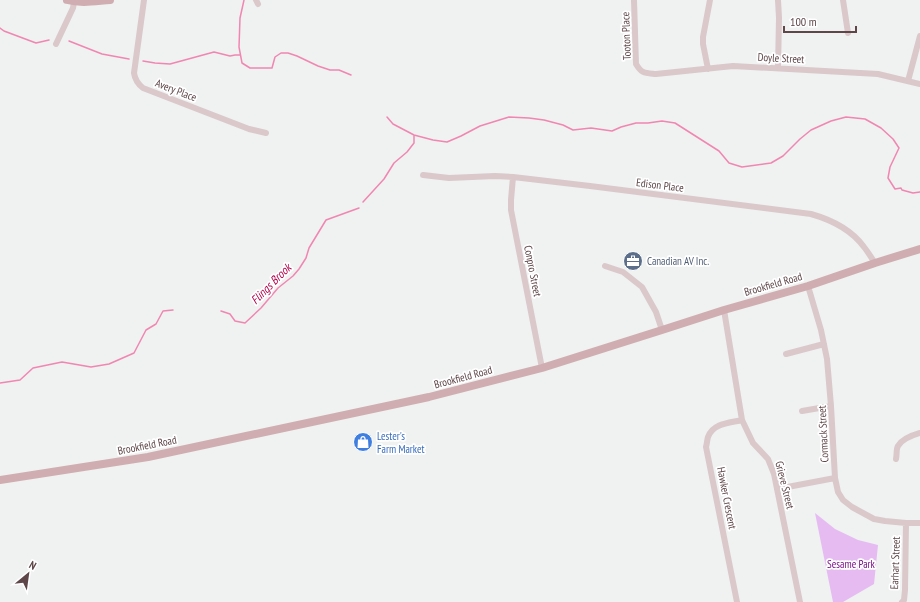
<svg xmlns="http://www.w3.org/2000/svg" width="920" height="602" font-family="'PT Sans Narrow',sans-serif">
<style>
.green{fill:#e6bbf2}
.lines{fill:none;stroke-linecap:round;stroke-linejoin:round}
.stream{stroke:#f186b1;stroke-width:1.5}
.minor{stroke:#dac8cb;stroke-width:6}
.major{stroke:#d0adb1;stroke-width:8}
.labels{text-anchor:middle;stroke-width:3.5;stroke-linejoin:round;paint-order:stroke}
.street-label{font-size:11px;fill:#5e4649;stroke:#fff}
.service-label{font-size:11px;fill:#4e5e75;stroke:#fff;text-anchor:start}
.shop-label{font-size:11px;fill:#366cbe;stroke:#fff;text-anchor:start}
.park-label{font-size:11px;fill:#781185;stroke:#fff}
.water-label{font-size:12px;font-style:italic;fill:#b4044a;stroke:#fff}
</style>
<rect width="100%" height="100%" fill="#eff2f0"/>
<path class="green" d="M 815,513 L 835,529 L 858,540 L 878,545 L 874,584 L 843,602 L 833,602 Z"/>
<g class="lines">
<path class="stream" d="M 244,0 L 240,18 L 239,47 L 242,63 L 250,68 L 272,68 L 275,57 L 281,53 L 288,53 L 297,56 L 318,66 L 330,70 L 339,70 L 351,75
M 0,28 L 4,31 L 36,43 L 49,40
M 69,41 L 102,54 L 129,59
M 143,61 L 155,63 L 170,64 L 214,52 L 230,56 L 235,55 L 240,55
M 387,117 L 393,124 L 414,135 L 433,140 L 447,142 L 461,136 L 480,126 L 509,117 L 529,118 L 544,120 L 563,125 L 573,130 L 591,128 L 612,131 L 621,127 L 636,123 L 648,123 L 662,121 L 675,123 L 719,151 L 729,163 L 742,167 L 771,163 L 783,156 L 800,139 L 811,130 L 831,121 L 846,117 L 865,119 L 881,128 L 893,139 L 899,148 L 890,167 L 888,178 L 895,189 L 901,188 L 902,190 L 913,193 L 920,192
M 363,202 L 384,179 L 394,163 L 407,152 L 414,143 L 414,135
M 221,311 L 230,314 L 235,321 L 245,323 L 261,308 L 278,288 L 293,276 L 299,269 L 306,258 L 309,248 L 326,220 L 359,208
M 0,383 L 20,380 L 33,368 L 62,362 L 91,367 L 109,364 L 134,353 L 146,330 L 156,324 L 163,311 L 173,310"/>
<path class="minor" d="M 144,0 L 134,73 C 135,80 138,84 143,88 L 249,129 L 266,133
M 256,0 L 258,4
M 634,0 L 636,64 C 642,74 645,73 656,74 L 733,66 L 878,74 L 920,84
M 843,0 L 848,33
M 56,44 L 73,8 L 74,2
M 778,68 L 779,18 L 778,0
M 708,69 L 703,44 L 703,37 L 710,0
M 908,81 L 920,36
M 423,175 L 449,178 L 495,176 L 513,177 L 590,186 L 811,214 C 832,220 851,229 864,247 C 868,252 871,257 875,263
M 513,177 L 511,200 L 511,210 L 542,368
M 605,266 L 623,272 L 642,287 L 656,312 L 662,330
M 808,286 L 821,330 L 827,359 L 831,406 L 835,478 L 838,492 L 843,500 L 852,507 L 874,519 L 885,521 L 906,523 L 920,523
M 724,310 L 742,420 L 753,443 L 768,459 L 774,474 L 800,602
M 786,354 L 824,344
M 802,411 L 831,406
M 896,459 C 897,455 896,449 898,446 C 902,439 913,435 920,433
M 777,489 L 835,478
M 737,602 L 706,447 C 707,444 707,440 708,437 C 713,423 730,423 742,420
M 902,602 L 904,600 L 905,590 L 906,523"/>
<path class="major" d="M 67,0 C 82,4 96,1 110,0
M 0,480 L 148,457 L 429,397 L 542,368 L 662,330 L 724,310 L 808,286 L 875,263 L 920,249"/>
</g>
<defs>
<symbol id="office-disc" viewBox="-11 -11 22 22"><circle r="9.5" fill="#5c6f8a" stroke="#fff"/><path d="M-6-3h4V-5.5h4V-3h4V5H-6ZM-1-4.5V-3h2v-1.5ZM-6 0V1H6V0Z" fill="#fff"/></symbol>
<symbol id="shop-disc" viewBox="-11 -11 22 22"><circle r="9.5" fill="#3f7fe0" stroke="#fff"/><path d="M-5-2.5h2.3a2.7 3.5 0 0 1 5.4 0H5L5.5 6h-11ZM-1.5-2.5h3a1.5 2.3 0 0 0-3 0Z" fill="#fff"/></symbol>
</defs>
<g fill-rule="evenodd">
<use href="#office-disc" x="622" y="250" width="22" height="22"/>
<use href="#shop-disc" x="352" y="431" width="22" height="22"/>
</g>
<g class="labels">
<g class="street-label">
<text transform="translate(626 36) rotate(-92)" y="4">Tooton Place</text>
<text transform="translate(781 58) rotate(3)" y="4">Doyle Street</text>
<text transform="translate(176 90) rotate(21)" y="4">Avery Place</text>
<text transform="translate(660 185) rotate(7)" y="4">Edison Place</text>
<text transform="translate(533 271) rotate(79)" y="4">Conpro Street</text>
<text transform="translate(773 284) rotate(-16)" y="4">Brookfield Road</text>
<text transform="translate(463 377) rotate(-15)" y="4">Brookfield Road</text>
<text transform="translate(823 434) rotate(-93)" y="4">Cormack Street</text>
<text transform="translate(147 445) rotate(-11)" y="4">Brookfield Road</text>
<text transform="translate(785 485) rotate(76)" y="4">Grieve Street</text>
<text transform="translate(727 498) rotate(79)" y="4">Hawker Crescent</text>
<text transform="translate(895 563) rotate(-88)" y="4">Earhart Street</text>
</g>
<g class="service-label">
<text x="647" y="265">Canadian AV Inc.</text>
</g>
<g class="shop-label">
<text x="377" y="440">Lester's<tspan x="377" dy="13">Farm Market</tspan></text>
</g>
<g class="park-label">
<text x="851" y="568">Sesame Park</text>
</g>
<g class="water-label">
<text transform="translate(271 284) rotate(-45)" y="4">Flings Brook</text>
</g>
</g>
<g transform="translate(28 574) rotate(29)" stroke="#ffffff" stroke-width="3" paint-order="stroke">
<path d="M0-3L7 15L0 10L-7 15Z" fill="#5e4649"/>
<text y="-6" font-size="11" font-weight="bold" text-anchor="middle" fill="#5e4649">N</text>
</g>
<path d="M784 26v6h72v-6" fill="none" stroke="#5e4649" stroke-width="2"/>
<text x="790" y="26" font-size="12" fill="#5e4649" stroke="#ffffff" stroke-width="3" paint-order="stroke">100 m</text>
</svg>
